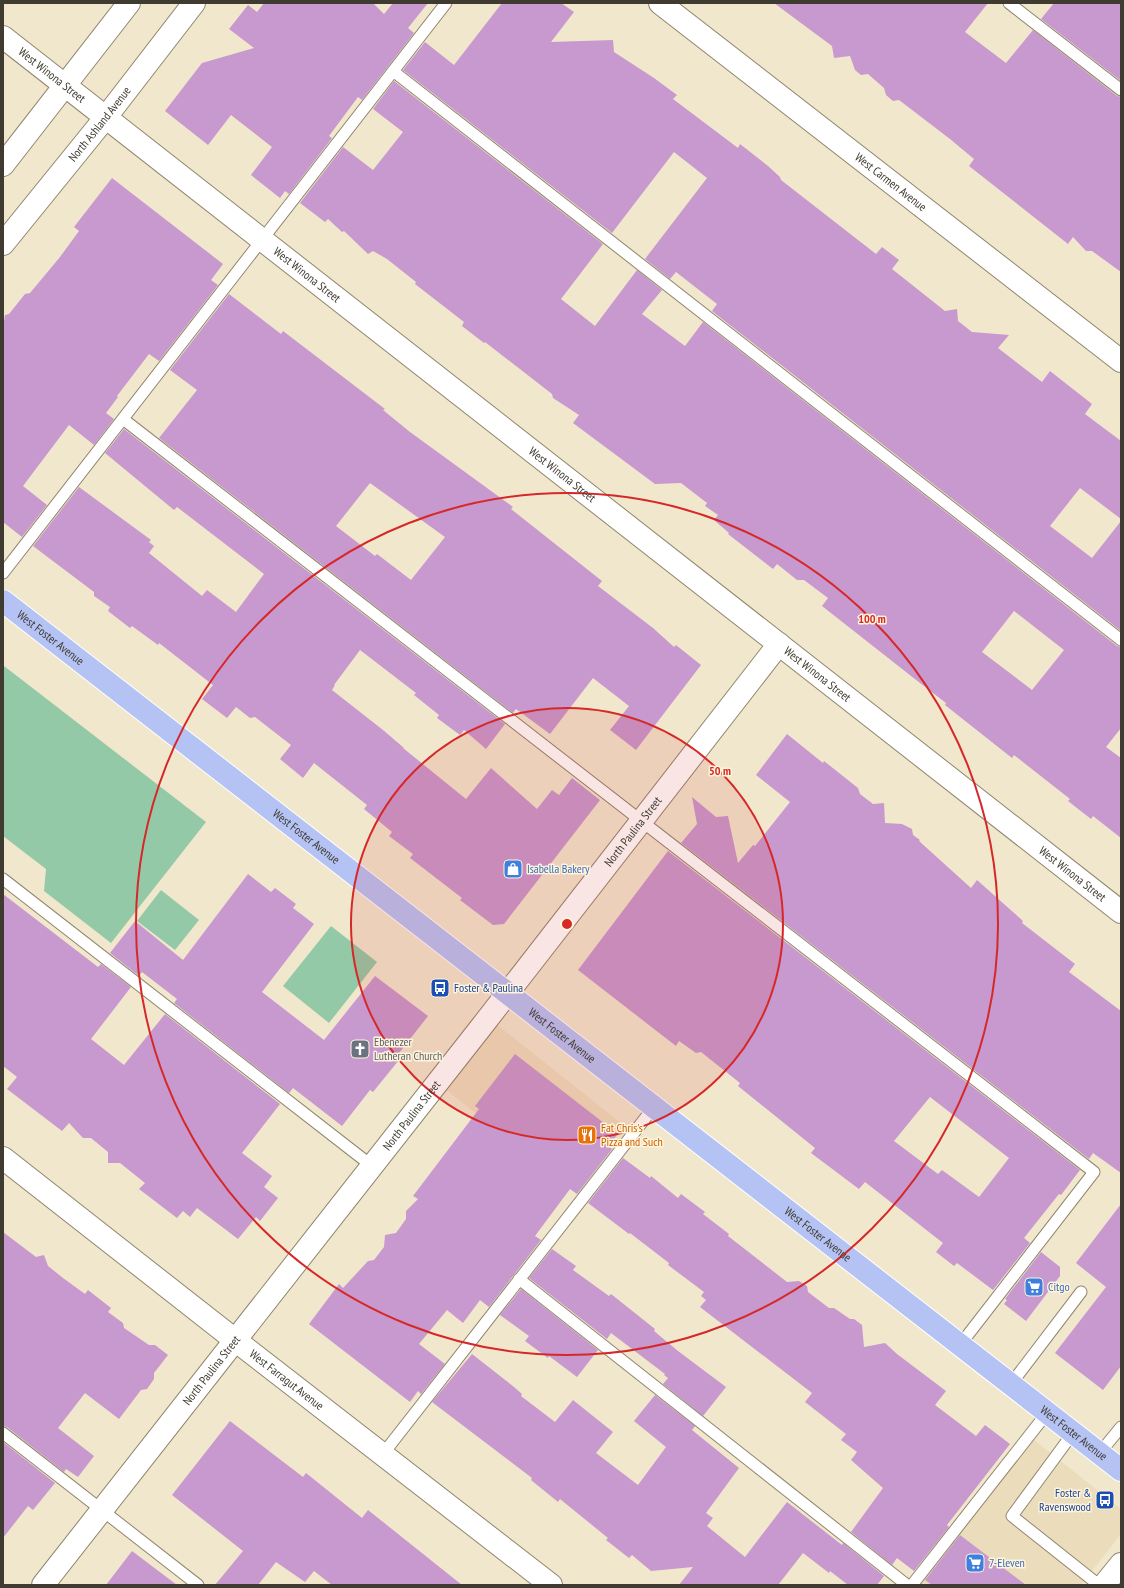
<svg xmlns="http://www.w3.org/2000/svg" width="1124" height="1588" font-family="'PT Sans Narrow',sans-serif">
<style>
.built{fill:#ebddbc}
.green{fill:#93c9a7}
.building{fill:#c799cf;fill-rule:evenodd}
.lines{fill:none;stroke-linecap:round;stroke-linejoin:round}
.lane-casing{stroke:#90866e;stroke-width:13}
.street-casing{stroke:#90866e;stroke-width:24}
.secondary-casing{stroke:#90866e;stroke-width:24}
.primary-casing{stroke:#fff;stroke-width:24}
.lane{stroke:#fff;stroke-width:11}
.street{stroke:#fff;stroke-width:22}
.secondary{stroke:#fff;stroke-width:22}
.primary{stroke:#b5c3f4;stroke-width:22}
.ring{fill:none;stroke:#d62828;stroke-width:2}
.labels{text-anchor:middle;stroke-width:3;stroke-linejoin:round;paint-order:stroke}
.street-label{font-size:12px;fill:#3f3b31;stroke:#fff4da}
.shop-label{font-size:12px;fill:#366cbe;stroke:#fff4da;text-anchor:start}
.transit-label{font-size:12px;fill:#164399;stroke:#fff4da;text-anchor:start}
.worship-label{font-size:12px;fill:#5b616d;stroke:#fff4da;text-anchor:start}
.food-label{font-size:12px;fill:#c56008;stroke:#fff4da;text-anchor:start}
.centre{fill:#d62828;stroke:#fff4da;stroke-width:2}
.ring-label{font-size:12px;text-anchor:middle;font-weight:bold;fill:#d62828;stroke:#fff4da;stroke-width:3;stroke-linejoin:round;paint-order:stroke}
</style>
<rect width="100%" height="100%" fill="#f1e7cd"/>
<path class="built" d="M 491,1020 L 632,1132 L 581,1196 L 440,1085 Z
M 1033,1439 L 1121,1509 L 1121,1534 L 1081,1585 L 917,1585 Z"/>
<path class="green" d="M 4,666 L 206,822 L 111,943 L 44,891 L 46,869 L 3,836 L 3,668 Z
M 161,890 L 199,920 L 175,950 L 137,921 Z
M 331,926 L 377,962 L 329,1023 L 283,986 Z"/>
<path class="building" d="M 264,3 L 373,3 L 384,14 L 393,3 L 428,3 L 408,28 L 414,33 L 362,100 L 358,97 L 329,136 L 332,138 L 289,194 L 285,191 L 280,198 L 251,175 L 272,147 L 231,115 L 208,145 L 165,111 L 202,63 L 254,48 L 229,29 L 248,5 L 257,12 Z
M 502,3 L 561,3 L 574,12 L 551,42 L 613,40 L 614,52 L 654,78 L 677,95 L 673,99 L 738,148 L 740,144 L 768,166 L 780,177 L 781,180 L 876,254 L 882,247 L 899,260 L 892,269 L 945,311 L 957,309 L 958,321 L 972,332 L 1009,335 L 998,348 L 1042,382 L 1050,371 L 1092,404 L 1085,414 L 1121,441 L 1121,519 L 1080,488 L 1050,526 L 1092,558 L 1121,521 L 1121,631 L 712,311 L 717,304 L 676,272 L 670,279 L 645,259 L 707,178 L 674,152 L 612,233 L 403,70 L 425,42 L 454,65 Z
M 774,3 L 988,3 L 965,32 L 1006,63 L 1033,30 L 1117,96 L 1121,97 L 1121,272 L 1092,251 L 1086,251 L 1073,237 L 1068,244 L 969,166 L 974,159 L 950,139 L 899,100 L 893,101 L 886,95 L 884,88 L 868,74 L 861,75 L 855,70 L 850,56 L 834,58 L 832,46 Z
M 1054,3 L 1121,3 L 1121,81 L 1041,19 Z
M 394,81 L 603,244 L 561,299 L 595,326 L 637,270 L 662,290 L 642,314 L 685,346 L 703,322 L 1117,646 L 1121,647 L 1121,728 L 1106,747 L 1121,758 L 1121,838 L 1093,816 L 1091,819 L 1068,801 L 1070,799 L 1014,755 L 1012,758 L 945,705 L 946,703 L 920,683 L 822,606 L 828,598 L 804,580 L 797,580 L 777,564 L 773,569 L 728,534 L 729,533 L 714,520 L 718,515 L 705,506 L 707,503 L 681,483 L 655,484 L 573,423 L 579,415 L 553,398 L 552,394 L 485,342 L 484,343 L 462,326 L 464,322 L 415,284 L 416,282 L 387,259 L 373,251 L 368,254 L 344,231 L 342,232 L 328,219 L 325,222 L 300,203 L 343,147 L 373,170 L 403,132 L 373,109 ZM 1014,611 L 1064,650 L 1032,690 L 982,652 Z
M 112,178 L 223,264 L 211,280 L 218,285 L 159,361 L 149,354 L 117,396 L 118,397 L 106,413 L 114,419 L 94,445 L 69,425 L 23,486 L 47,505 L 22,537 L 3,522 L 3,328 L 5,315 L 9,314 L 25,294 L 30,293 L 60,257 L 79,231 L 74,227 Z
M 229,294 L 281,334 L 283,331 L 385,409 L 383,410 L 410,432 L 513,507 L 511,509 L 602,581 L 598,586 L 653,628 L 674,647 L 676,645 L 701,665 L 636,750 L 610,730 L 629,706 L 593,678 L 550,734 L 516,709 L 513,713 L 159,438 L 197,390 L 170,370 ZM 370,483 L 445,537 L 411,580 L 377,554 L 375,556 L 336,526 Z
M 124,429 L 505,724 L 486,749 L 464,730 L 460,735 L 437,718 L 439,715 L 414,695 L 416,693 L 360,650 L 334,685 L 335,685 L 332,690 L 383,730 L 404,748 L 403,748 L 466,799 L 491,768 L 537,809 L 552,790 L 559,795 L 572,778 L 600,800 L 504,924 L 493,925 L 460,900 L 462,898 L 410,858 L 413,854 L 389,836 L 392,832 L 364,809 L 367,805 L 314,763 L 303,778 L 280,759 L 291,745 L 255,717 L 250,718 L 236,707 L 227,718 L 202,699 L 213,685 L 159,643 L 158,645 L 132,626 L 130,628 L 108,611 L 110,607 L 94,596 L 94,592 L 33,546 L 79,487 L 151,540 L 149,542 L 154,546 L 149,553 L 202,596 L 207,590 L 236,612 L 264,574 L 177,507 L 174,510 L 105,453 Z
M 787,734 L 823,763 L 824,761 L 858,788 L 860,794 L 873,804 L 884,803 L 885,823 L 902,824 L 912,829 L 913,835 L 920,840 L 919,841 L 971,888 L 977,880 L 1023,921 L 1022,923 L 1075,964 L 1069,972 L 1121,1011 L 1121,1173 L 1093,1153 L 1089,1159 L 681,843 L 697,824 L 692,797 L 716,817 L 728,816 L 738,863 L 753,845 L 755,846 L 790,802 L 756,775 Z
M 668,851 L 1080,1170 L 1061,1195 L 1059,1194 L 1024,1238 L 1030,1243 L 993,1290 L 957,1263 L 954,1266 L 936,1252 L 943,1243 L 865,1182 L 859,1189 L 811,1153 L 815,1148 L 738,1086 L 740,1083 L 701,1052 L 696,1053 L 679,1041 L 676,1046 L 578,970 ZM 930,1097 L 1009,1158 L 979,1197 L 942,1170 L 938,1174 L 894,1141 Z
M 248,874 L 271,892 L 275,888 L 296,904 L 293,908 L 314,924 L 262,992 L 324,1040 L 375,976 L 428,1016 L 396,1057 L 399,1060 L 373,1092 L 370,1090 L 342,1126 L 293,1088 L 289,1093 L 174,1003 L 177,999 L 142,972 L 139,976 L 110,953 L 135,921 L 183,960 Z
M 3,894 L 98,967 L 101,964 L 131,987 L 91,1039 L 124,1065 L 165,1014 L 280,1104 L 242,1153 L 272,1176 L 264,1187 L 278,1198 L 260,1221 L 256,1217 L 238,1239 L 197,1208 L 190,1217 L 183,1211 L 177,1218 L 139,1189 L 145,1183 L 120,1163 L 108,1163 L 108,1152 L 91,1138 L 83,1138 L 69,1123 L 62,1131 L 7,1089 L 17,1077 L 3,1066 Z
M 515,1054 L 618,1134 L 608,1146 L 612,1149 L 577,1194 L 570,1189 L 535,1236 L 541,1240 L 489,1307 L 480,1300 L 463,1323 L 447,1310 L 419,1344 L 445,1364 L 421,1394 L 418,1391 L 410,1402 L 309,1324 L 339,1284 L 343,1288 L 368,1261 L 374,1260 L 384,1247 L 385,1235 L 396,1233 L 406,1219 L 406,1211 L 418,1199 L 413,1196 L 479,1109 L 475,1106 Z
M 623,1158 L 650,1178 L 651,1176 L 678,1198 L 681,1194 L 705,1212 L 703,1214 L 729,1234 L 728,1236 L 787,1282 L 799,1281 L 807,1286 L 808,1292 L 829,1308 L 834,1308 L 850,1319 L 854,1319 L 862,1325 L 864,1347 L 885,1343 L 897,1354 L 946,1391 L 935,1405 L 976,1436 L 985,1425 L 1010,1444 L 947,1525 L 949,1527 L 914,1571 L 897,1558 L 892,1565 L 851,1532 L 883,1488 L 851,1460 L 857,1452 L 841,1440 L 846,1434 L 805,1402 L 812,1393 L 700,1307 L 706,1300 L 701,1296 L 704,1292 L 668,1265 L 669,1263 L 630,1233 L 629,1234 L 588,1203 Z
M 1121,1204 L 1121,1366 L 1103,1390 L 1055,1353 L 1106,1287 L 1076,1263 Z
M 3,1232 L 36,1257 L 44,1255 L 48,1266 L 63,1278 L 85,1294 L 88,1290 L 111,1308 L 108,1312 L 123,1323 L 124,1328 L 149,1345 L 155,1345 L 168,1355 L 154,1373 L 154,1379 L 147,1389 L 141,1390 L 119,1419 L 85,1393 L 58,1428 L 94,1456 L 78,1477 L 66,1469 L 64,1472 L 7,1427 L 3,1426 Z
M 552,1249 L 576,1266 L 573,1270 L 609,1296 L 611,1294 L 655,1329 L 654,1331 L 678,1351 L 726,1387 L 703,1416 L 663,1384 L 668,1378 L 664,1375 L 665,1374 L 611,1333 L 607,1339 L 529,1278 Z
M 1041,1252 L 1060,1267 L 1060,1276 L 1026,1321 L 1004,1304 L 1007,1300 L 1005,1299 Z
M 521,1289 L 598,1350 L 577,1377 L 549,1356 L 548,1358 L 525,1341 L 529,1336 L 500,1315 Z
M 472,1354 L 514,1387 L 522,1394 L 521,1396 L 555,1422 L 573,1400 L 613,1432 L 596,1453 L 638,1485 L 666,1447 L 634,1421 L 655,1395 L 695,1426 L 692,1430 L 739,1468 L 706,1513 L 713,1518 L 707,1526 L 745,1557 L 787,1502 L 842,1545 L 843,1543 L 884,1576 L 877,1585 L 848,1585 L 830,1571 L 829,1573 L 803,1553 L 778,1585 L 679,1585 L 693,1567 L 651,1571 L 632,1555 L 629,1558 L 606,1540 L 608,1538 L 560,1499 L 558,1502 L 531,1480 L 532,1478 L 432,1402 Z
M 230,1421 L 303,1477 L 306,1473 L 362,1518 L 368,1510 L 462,1585 L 332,1585 L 314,1571 L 305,1582 L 276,1562 L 258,1585 L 215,1585 L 243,1551 L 172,1495 Z
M 3,1442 L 55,1483 L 33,1510 L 28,1506 L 3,1538 Z
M 960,1535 L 1026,1585 L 932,1585 L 925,1580 Z
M 132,1551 L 177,1585 L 106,1585 Z"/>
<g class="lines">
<defs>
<path id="lane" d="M 1009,3 L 1121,90
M 393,71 L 1121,640
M 123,419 L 1094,1172 L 960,1345
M 3,573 L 446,3
M 3,879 L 372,1166
M 519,1279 L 907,1585
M 1011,1384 L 1081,1292
M 3,1433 L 198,1585
M 1073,1433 L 1012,1516 L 1099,1585
M 383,1454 L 654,1107
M 1099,1454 L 1121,1427
M 912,1585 L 1047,1413"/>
<g id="street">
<path id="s1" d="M 660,3 L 1121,361"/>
<path id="s2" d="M 3,37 L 1121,912"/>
<path id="s3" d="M 3,1158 L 235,1340 L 551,1585"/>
<path id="s4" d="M 43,1585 L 482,1026 L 779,644"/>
</g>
<g id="secondary">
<path d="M 3,165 L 129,3"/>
<path id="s5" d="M 3,244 L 106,117 L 194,3"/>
<path d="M 1104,1585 L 1121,1564"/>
</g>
<g id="primary">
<path id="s6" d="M 3,601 L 1121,1470"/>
</g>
</defs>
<use href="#lane" class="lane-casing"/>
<use href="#street" class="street-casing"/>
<use href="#secondary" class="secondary-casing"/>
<use href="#primary" class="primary-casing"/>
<use href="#lane" class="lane"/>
<use href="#street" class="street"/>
<use href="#secondary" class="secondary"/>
<use href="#primary" class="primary"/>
</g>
<circle cx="567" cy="924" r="216" fill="#d62828" fill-opacity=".12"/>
<g class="ring">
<circle cx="567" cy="924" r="216"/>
<circle cx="567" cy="924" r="431"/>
</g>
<defs>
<symbol id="shop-square" viewBox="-11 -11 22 22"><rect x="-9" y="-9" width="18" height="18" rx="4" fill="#3f7fe0" stroke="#fff4da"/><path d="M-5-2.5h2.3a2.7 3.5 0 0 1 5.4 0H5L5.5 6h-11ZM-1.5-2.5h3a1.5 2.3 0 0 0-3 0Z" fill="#fff"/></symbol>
<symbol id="bus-square" viewBox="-11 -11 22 22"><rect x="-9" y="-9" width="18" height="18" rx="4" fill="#1a4fb4" stroke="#fff4da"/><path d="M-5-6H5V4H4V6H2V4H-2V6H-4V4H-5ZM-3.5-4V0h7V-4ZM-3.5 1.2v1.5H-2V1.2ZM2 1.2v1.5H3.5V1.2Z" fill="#fff"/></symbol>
<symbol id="church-square" viewBox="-11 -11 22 22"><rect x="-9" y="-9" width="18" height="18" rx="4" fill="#6b7280" stroke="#fff4da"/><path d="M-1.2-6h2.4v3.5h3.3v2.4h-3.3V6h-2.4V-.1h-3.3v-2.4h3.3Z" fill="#fff"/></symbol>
<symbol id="restaurant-square" viewBox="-11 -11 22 22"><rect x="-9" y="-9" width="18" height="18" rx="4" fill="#e8710a" stroke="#fff4da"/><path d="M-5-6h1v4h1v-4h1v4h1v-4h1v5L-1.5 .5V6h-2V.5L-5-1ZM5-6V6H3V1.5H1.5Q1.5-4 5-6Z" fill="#fff"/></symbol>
<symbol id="supermarket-square" viewBox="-11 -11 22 22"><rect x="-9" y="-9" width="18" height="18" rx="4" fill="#3f7fe0" stroke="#fff4da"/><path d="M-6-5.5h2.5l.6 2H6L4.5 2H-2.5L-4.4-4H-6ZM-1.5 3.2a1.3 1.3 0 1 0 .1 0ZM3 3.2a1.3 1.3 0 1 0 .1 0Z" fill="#fff"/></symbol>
</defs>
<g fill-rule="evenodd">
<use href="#shop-square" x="502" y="858" width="22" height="22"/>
<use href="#bus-square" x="429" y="977" width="22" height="22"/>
<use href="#church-square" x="349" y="1038" width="22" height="22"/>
<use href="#restaurant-square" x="576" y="1124" width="22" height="22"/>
<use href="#supermarket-square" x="1023" y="1276" width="22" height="22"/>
<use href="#bus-square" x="1094" y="1489" width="22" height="22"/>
<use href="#supermarket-square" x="964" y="1552" width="22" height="22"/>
</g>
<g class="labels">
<g class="street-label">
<text dy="4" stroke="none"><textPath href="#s2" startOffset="62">West Winona Street</textPath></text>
<text dy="4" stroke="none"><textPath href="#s5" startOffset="154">North Ashland Avenue</textPath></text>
<text dy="4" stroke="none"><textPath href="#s1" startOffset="292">West Carmen Avenue</textPath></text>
<text dy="4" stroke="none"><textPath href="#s2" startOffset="386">West Winona Street</textPath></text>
<text dy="4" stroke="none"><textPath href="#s2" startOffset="710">West Winona Street</textPath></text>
<text dy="4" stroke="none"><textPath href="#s6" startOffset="60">West Foster Avenue</textPath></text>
<text dy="4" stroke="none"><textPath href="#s2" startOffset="1034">West Winona Street</textPath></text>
<text dy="4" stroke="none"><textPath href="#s4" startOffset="957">North Paulina Street</textPath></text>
<text dy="4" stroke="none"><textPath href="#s6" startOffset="384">West Foster Avenue</textPath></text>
<text dy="4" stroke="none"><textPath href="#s2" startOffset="1358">West Winona Street</textPath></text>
<text dy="4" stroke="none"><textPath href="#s6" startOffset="708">West Foster Avenue</textPath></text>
<text dy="4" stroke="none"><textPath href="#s4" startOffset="597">North Paulina Street</textPath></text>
<text dy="4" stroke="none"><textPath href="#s6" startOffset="1032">West Foster Avenue</textPath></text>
<text dy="4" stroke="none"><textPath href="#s4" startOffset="273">North Paulina Street</textPath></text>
<text dy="4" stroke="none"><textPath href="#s3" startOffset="360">West Farragut Avenue</textPath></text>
<text dy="4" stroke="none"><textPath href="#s6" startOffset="1356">West Foster Avenue</textPath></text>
</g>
<g class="shop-label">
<text x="527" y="873">Isabella Bakery</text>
<text x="1048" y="1291">Citgo</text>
<text x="989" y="1567">7-Eleven</text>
</g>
<g class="transit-label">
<text x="454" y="992">Foster &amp; Paulina</text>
<text x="1091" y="1497" text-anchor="end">Foster &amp;<tspan x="1091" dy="14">Ravenswood</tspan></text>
</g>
<g class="worship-label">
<text x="374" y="1046">Ebenezer<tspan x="374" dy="14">Lutheran Church</tspan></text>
</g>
<g class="food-label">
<text x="601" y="1132">Fat Chris's<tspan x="601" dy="14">Pizza and Such</tspan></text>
</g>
</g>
<circle cx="567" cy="924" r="6" class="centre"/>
<g class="ring-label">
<text x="872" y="623">100 m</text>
<text x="720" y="775">50 m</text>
</g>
<rect width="1124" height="1588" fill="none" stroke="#3f3b31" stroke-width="8"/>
</svg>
